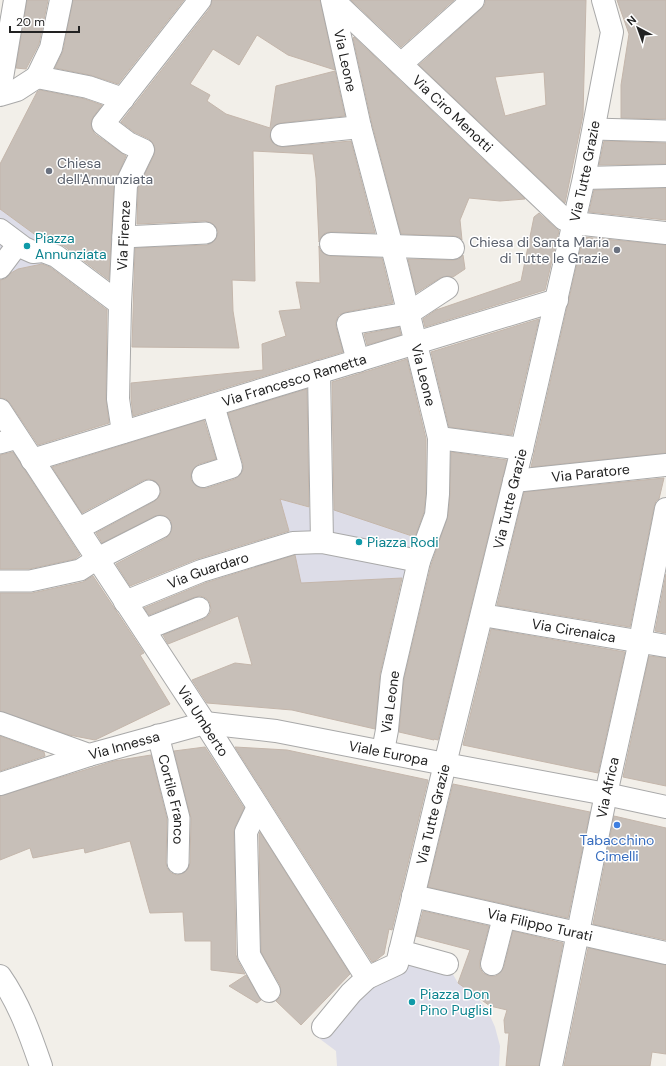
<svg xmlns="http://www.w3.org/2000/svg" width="666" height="1066" font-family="'DM Sans',sans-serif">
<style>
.plaza{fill:#dddde8}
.building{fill:#c7bfb8;stroke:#c4b6ab;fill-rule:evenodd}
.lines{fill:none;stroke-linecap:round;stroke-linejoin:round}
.pedestrian-casing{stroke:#a9a9a9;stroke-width:23}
.minor-casing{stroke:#a9a9a9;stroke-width:24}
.tertiary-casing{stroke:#a9a9a9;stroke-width:24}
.pedestrian{stroke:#fff;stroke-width:21}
.minor{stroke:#fff;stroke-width:22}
.tertiary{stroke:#fff;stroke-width:22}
.worship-dot{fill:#6b7280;stroke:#fff;stroke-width:1.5}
.culture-dot{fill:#0f9aa8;stroke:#fff;stroke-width:1.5}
.shop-dot{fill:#3f7fe0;stroke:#fff;stroke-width:1.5}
.labels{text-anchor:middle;stroke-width:3;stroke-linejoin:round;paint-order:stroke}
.street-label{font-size:14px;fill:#222;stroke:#fff}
.worship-label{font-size:14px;fill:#5b616d;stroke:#fff;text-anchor:start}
.culture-label{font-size:14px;fill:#0d838f;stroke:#fff;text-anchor:start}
.shop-label{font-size:14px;fill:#366cbe;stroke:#fff}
</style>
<rect width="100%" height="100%" fill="#f2efe9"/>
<path class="plaza" d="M 0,209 L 37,236 L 47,240 L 62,251 L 51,262 L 18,269 L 0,279 Z
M 280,499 L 317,510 L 327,507 L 425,541 L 407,578 L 313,583 L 301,585 L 293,555 L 293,543 L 290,534 Z
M 397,964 L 447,964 L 458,983 L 474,994 L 487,1009 L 495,1027 L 500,1046 L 499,1066 L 337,1066 L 336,1051 L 316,1036 L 323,1027 Z"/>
<path class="building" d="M 27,0 L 48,0 L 39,44 L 26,69 L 16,68 Z
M 73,0 L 184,0 L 118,84 L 90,75 L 55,68 L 63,51 Z
M 212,0 L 320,0 L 335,70 L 288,55 L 257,35 L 239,65 L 213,49 L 190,84 L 210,95 L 207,101 L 226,114 L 270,128 L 276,86 L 335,71 L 345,116 L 280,123 L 275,125 L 271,130 L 270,137 L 272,142 L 277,146 L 283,147 L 351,141 L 375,233 L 331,232 L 325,233 L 321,237 L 319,242 L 316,178 L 313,154 L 253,151 L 255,281 L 232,280 L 233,311 L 239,348 L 132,347 L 135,248 L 207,245 L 212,243 L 216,239 L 218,232 L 216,227 L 212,223 L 205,221 L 137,224 L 138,188 L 154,155 L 155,149 L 153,143 L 149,139 L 134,132 L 121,122 L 210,8 Z
M 351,0 L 454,0 L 401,47 Z
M 485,0 L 586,0 L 583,115 L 565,203 L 419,65 L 481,9 L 485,4 ZM 544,72 L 546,105 L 505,116 L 495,77 Z
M 617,0 L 666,0 L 666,119 L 621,118 L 621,85 L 629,34 Z
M 354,37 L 525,199 L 500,201 L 469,198 L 460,220 L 462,240 L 459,237 L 453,236 L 401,234 L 372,124 L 353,38 Z
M 40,90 L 85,99 L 102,105 L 93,117 L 91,123 L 92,129 L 95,134 L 126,156 L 114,184 L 109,280 L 64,246 L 47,239 L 41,239 L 0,209 L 0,164 L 37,92 Z
M 604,141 L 666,143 L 666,164 L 599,165 Z
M 666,188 L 666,220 L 589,212 L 594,190 Z
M 539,213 L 559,231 L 545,290 L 425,327 L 423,319 L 436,310 L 521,281 L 534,217 Z
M 583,237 L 666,245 L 666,453 L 531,467 Z
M 319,246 L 320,250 L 324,254 L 330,256 L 382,258 L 393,303 L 346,312 L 339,315 L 336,321 L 336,327 L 343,352 L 133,416 L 131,398 L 131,383 L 263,370 L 262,344 L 286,336 L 279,311 L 301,309 L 296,282 L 320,283 Z
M 463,255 L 465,269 L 453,277 L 447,276 L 440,278 L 416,293 L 408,259 L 453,260 L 459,259 Z
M 42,264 L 50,267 L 107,310 L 106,399 L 109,423 L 38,445 L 10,403 L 6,399 L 0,398 L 0,280 L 5,279 L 11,273 L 18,269 Z
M 539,319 L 512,435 L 449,427 L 431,352 Z
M 399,327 L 401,335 L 367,345 L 364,334 Z
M 407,359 L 426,439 L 426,493 L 424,512 L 415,537 L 334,510 L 332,382 Z
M 307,389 L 309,507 L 280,499 L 289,531 L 197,559 L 130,586 L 116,564 L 166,538 L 170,534 L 172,528 L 171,521 L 167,517 L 161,515 L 155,516 L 102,543 L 96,533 L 155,501 L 159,497 L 161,492 L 159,485 L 155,481 L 149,479 L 144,480 L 82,513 L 52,467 L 204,420 L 216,459 L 199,464 L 194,468 L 191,474 L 191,480 L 195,485 L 201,488 L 207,488 L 235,479 L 240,475 L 243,470 L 243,464 L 228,413 Z
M 13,452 L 80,555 L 75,559 L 29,569 L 0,569 L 0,455 Z
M 451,452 L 507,460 L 438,740 L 434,739 L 434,740 L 399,732 L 404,679 L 431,565 L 448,516 L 450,494 Z
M 664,478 L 659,499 L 656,501 L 654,507 L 630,627 L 497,605 L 524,492 Z
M 295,555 L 301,583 L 402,578 L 380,674 L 375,729 L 292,710 L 207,703 L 192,680 L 235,663 L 252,665 L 238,616 L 168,644 L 163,635 L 204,619 L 209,615 L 211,610 L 210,603 L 206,598 L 200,596 L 195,597 L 149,615 L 144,608 L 205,583 Z
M 666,574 L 666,633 L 655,631 Z
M 93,576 L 144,653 L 140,655 L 170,704 L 95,740 L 69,735 L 0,711 L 0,593 L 32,593 L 83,582 Z
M 491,629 L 625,652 L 598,773 L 463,745 Z
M 649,656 L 666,658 L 666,786 L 623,777 Z
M 0,736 L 44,752 L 45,756 L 0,771 Z
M 205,747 L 244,808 L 235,827 L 234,832 L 236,955 L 238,961 L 245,974 L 211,970 L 211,941 L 185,941 L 183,912 L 150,913 L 130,841 L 85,853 L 84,848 L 33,858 L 30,848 L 0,860 L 0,796 L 114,761 L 151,755 L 167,819 L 166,863 L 167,868 L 171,873 L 177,875 L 184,873 L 188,869 L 190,863 L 191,818 L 174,751 Z
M 235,747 L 287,750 L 428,780 L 392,930 L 389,929 L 384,954 L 375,961 L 372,962 Z
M 453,784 L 590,812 L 568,918 L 428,887 Z
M 614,816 L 666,828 L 666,940 L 593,924 Z
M 260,832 L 350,974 L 301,1025 L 276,1001 L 280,997 L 281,992 L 280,985 L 261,952 L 259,835 Z
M 423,911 L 489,926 L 480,961 L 480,968 L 483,973 L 489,976 L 496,976 L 501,972 L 504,967 L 513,931 L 563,943 L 539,1066 L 506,1066 L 509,1033 L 505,1033 L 504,1020 L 507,1010 L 490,1006 L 458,983 L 470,950 L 416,936 Z
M 588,948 L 666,965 L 666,1054 L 652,1052 L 650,1066 L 564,1066 Z
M 246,975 L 261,1000 L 257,1003 L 229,986 Z"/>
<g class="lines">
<defs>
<g id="pedestrian">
<path d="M 594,129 L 666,131"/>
<path d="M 123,237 L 206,233"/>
<path d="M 0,268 L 18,244"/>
<path d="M 0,443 L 18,438"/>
<path d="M 78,529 L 149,491"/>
<path d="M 0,581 L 30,581 L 80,570 L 97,559"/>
<path d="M 144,630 L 199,608"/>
<path id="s1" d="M 158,735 L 179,818 L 178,863"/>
</g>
<g id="minor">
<path id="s2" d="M 332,0 L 360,127 L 397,266 L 439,438 L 438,494 L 436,515 L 419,561 L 392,677 L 387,730 L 383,751"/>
<path id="s3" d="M 333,0 L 564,219 L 574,223 L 666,233"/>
<path d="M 401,64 L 473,0"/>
<path d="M 37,77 L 88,87 L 123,99"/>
<path d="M 37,77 L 51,48 L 61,0"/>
<path d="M 0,95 L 17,90 L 37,77"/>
<path d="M 282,135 L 360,127"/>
<path d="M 584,178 L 666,176"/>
<path d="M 0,230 L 24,248 L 33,252 L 43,251 L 56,256 L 120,304"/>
<path d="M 331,244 L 453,248"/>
<path d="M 358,361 L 348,324 L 409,313 L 447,288"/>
<path d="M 319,372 L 322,542"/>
<path id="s4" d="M 123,432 L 118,399 L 120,304 L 126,185 L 143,150 L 128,143 L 103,124 L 200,0"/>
<path d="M 439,438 L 522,449"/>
<path id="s5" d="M 32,460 L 557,300"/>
<path d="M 203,476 L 231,467 L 213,405"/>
<path id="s6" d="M 514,481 L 666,465"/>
<path d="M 97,559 L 160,527"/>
<path id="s7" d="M 125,602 L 201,571 L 293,543 L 322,542 L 419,561"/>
<path id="s8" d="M 482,615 L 666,646"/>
<path d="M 205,723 L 367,978"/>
<path d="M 0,784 L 89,755"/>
<path d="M 258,807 L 246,832 L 249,955 L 269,991"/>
<path id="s9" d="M 413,896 L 666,953"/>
<path d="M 400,951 L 447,964"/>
<path d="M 492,964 L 504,917"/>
<path d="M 0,976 C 19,1003 30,1034 41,1066"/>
<path id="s10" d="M 323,1027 L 351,993 L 367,978 L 397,964 L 445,764"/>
<path id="s11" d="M 551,1066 L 606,794 L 640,641 L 666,509"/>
</g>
<g id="tertiary">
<path d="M 0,90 L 15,0"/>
<path d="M 0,410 L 205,723"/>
<path id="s12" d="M 0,723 L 89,755 L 205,723 L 276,731 L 445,764 L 606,794 L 666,807"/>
<path id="s13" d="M 445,764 L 522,449 L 584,178 L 612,32 L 603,0"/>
</g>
</defs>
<use href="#pedestrian" class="pedestrian-casing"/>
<use href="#minor" class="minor-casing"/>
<use href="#tertiary" class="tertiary-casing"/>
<use href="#pedestrian" class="pedestrian"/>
<use href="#minor" class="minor"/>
<use href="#tertiary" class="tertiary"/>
</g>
<g class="worship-dot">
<circle cx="49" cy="171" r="4"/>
<circle cx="617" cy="250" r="4"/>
</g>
<g class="culture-dot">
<circle cx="27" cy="246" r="4"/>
<circle cx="359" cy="542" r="4"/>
<circle cx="412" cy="1002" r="4"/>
</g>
<circle class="shop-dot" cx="617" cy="825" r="4"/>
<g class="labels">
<g class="street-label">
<text dy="5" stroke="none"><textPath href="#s2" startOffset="62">Via Leone</textPath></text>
<text dy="5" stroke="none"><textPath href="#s3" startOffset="165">Via Ciro Menotti</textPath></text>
<text dy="5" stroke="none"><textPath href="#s13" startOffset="609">Via Tutte Grazie</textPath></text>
<text dy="5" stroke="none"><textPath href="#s4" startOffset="197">Via Firenze</textPath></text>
<text dy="5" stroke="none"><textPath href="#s2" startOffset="386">Via Leone</textPath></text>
<text dy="5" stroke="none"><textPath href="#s5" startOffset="274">Via Francesco Rametta</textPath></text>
<text dy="5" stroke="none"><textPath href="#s6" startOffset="77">Via Paratore</textPath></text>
<text dy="5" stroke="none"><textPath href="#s13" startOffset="273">Via Tutte Grazie</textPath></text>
<text dy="5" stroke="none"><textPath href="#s7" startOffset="89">Via Guardaro</textPath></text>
<text dy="5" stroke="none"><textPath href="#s8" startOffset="93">Via Cirenaica</textPath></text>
<text transform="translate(390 702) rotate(-82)" y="5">Via Leone</text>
<text transform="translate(203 721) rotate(57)" y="5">Via Umberto</text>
<text dy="5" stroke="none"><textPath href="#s12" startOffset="131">Via Innessa</textPath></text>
<text dy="5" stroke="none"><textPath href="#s12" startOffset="401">Viale Europa</textPath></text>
<text dy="5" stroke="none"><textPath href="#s11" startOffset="284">Via Africa</textPath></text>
<text dy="5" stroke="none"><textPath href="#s1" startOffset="66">Cortile Franco</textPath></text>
<text dy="5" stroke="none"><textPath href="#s10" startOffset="253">Via Tutte Grazie</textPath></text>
<text dy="5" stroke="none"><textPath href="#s9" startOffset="130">Via Filippo Turati</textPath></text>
</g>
<g class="worship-label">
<text x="57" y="168">Chiesa<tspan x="57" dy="16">dell'Annunziata</tspan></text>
<text x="609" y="247" text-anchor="end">Chiesa di Santa Maria<tspan x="609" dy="16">di Tutte le Grazie</tspan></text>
</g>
<g class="culture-label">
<text x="35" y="243">Piazza<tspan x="35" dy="16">Annunziata</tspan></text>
<text x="367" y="547">Piazza Rodi</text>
<text x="420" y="999">Piazza Don<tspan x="420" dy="16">Pino Puglisi</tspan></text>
</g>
<g class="shop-label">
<text x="617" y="845">Tabacchino<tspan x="617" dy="16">Cimelli</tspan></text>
</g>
</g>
<g transform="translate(638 28) rotate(319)" stroke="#ffffff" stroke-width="3" paint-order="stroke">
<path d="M0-3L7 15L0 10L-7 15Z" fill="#222222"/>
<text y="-6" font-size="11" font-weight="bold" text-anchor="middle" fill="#222222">N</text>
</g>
<path d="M10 26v6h69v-6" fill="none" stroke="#222222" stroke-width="2"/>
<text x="16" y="26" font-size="12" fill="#222222" stroke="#ffffff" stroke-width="3" paint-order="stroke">20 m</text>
</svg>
